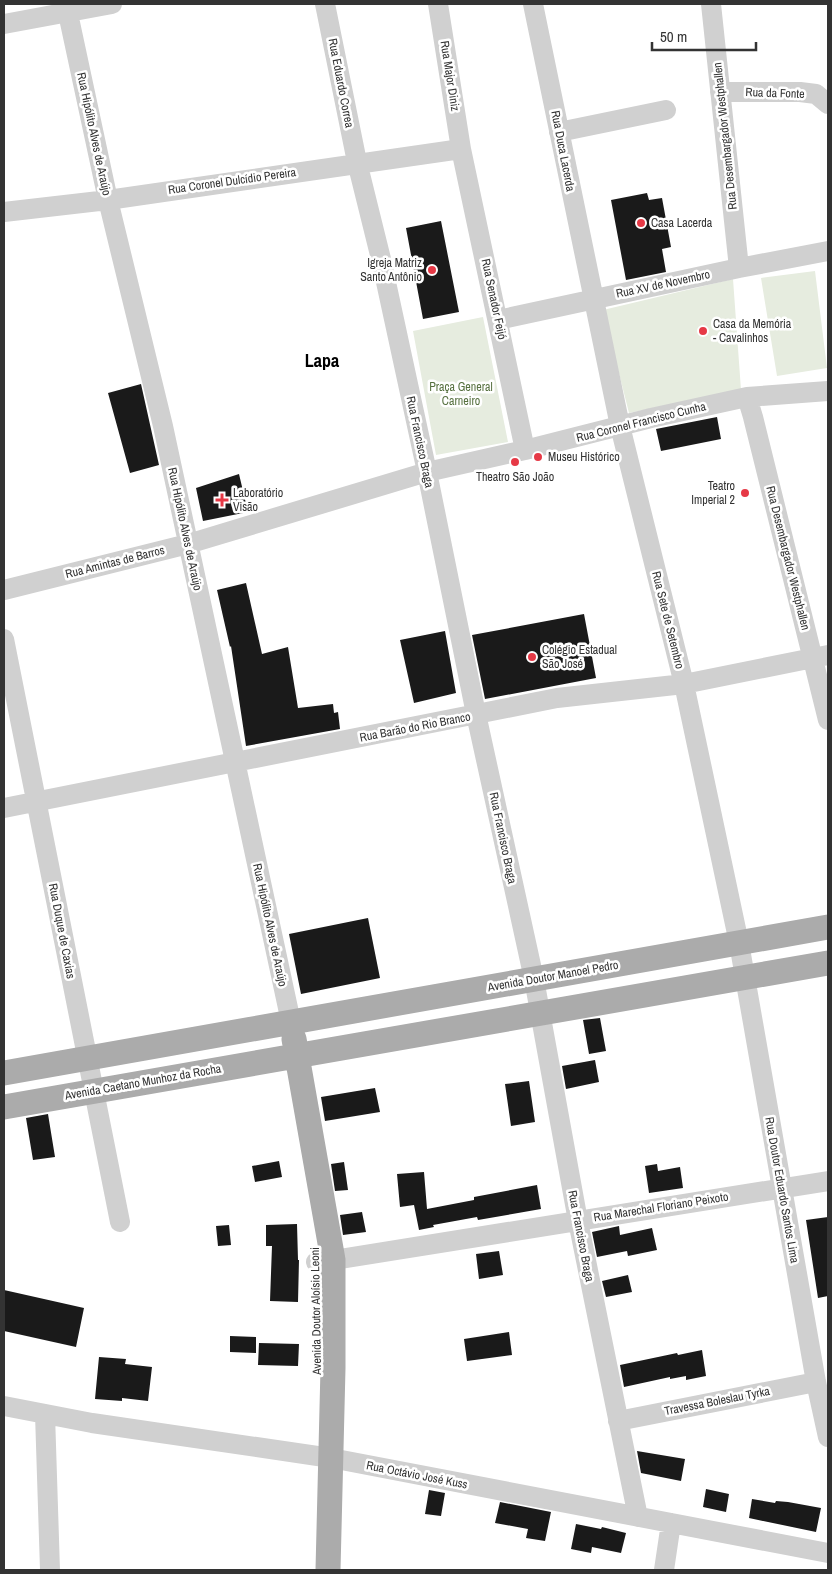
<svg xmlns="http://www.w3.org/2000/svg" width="832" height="1574" font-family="'Archivo Narrow',sans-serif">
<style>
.green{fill:#e6ecdf}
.building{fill:#1a1a1a}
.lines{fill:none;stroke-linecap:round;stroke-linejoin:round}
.minor{stroke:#d0d0d0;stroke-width:20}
.major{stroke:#ababab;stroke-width:25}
.poi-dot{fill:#e63946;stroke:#fff;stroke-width:2}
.labels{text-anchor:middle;stroke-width:5;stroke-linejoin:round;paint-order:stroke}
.street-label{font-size:12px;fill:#333;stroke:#fff}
.poi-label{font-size:12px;fill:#333;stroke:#fff;text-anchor:start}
.park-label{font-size:12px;fill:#56703f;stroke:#fff}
.district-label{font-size:18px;font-weight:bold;fill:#000;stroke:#fff}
</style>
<rect width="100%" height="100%" fill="#fff"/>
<path class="green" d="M 815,271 L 827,368 L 777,376 L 761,278 Z
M 733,279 L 741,390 L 629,413 L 603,310 Z
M 483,317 L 508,442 L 436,455 L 413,331 Z"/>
<path class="building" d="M 647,193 L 649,200 L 662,198 L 671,247 L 662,249 L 666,272 L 626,280 L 611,200 Z
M 441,221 L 459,312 L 423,319 L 406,228 Z
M 141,384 L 159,465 L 130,473 L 108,393 Z
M 717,417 L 721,439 L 661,451 L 656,429 Z
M 239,474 L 248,512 L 203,521 L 196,488 Z
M 246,583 L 262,654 L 288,647 L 298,708 L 333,704 L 334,713 L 338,712 L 340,729 L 246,746 L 231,646 L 230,647 L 217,590 Z
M 584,614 L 596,678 L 485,699 L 472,635 Z
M 445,631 L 456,693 L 414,703 L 400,640 Z
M 368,918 L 380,978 L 301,994 L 289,934 Z
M 600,1018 L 606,1051 L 589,1054 L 583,1020 Z
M 595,1060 L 599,1082 L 566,1089 L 562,1066 Z
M 529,1081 L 535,1122 L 511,1126 L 505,1084 Z
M 375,1088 L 380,1112 L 325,1121 L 321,1097 Z
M 48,1114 L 55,1157 L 33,1160 L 26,1118 Z
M 279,1161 L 282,1177 L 255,1182 L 252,1166 Z
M 344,1162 L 348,1190 L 335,1191 L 331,1164 Z
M 657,1164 L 658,1171 L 680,1167 L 683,1188 L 649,1193 L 645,1166 Z
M 424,1172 L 427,1209 L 474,1200 L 474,1197 L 537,1185 L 541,1209 L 478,1220 L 477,1217 L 433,1225 L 434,1227 L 419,1230 L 414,1205 L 400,1207 L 397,1174 Z
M 362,1212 L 366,1232 L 343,1235 L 340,1215 Z
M 828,1217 L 828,1296 L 818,1298 L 806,1220 Z
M 297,1224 L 298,1260 L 299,1260 L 298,1302 L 270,1301 L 272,1246 L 266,1246 L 266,1225 Z
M 229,1225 L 231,1245 L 218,1246 L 216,1226 Z
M 619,1226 L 620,1235 L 652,1228 L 657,1250 L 628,1256 L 627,1251 L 597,1257 L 592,1232 Z
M 499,1251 L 503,1275 L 479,1279 L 476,1254 Z
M 628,1275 L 632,1292 L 606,1297 L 602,1281 Z
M 4,1290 L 84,1308 L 76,1347 L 4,1331 Z
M 509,1332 L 512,1355 L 467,1361 L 464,1339 Z
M 230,1336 L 256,1337 L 256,1353 L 230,1352 Z
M 259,1343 L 299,1344 L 298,1366 L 258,1365 Z
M 702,1350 L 706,1376 L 686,1380 L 686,1376 L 670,1379 L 670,1377 L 624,1387 L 620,1365 L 677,1353 L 678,1355 Z
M 99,1357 L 126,1359 L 125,1364 L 152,1367 L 148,1401 L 122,1398 L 122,1401 L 95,1399 Z
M 637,1451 L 685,1459 L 681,1481 L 641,1473 Z
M 706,1489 L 729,1494 L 726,1512 L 703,1507 Z
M 429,1490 L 445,1493 L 441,1516 L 425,1514 Z
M 752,1499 L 775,1503 L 776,1501 L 788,1502 L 821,1508 L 816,1532 L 749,1518 Z
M 500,1502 L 551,1512 L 545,1541 L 526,1538 L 528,1529 L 495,1523 Z
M 576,1524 L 601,1529 L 602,1527 L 626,1533 L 621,1553 L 592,1547 L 591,1553 L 571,1549 Z"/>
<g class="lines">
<path class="minor" d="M 66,4 L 108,200 L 163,426 L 291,1022
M 325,4 L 357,162 L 381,259 L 427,472 L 476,714 L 534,979 L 578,1221 L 638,1517
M 438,4 L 461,149 L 525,450
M 533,4 L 620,426 L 684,684 L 739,943 L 816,1382 L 828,1437
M 711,4 L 739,268
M 4,24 L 112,4
M 720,92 L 800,92 L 816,94 L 828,104
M 559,132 L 666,110
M 4,212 L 108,200 L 461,149
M 498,320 L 739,268 L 828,251
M 747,397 L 753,417 L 828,720
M 4,590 L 188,544 L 427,472 L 525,450 L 651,418 L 747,397 L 828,391
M 4,639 L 120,1222
M 4,808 L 557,698 L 684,684 L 828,655
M 316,1262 L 333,1260 L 828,1181
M 4,1406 L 92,1423 L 331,1458 L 828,1553
M 45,1414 L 50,1570
M 618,1421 L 816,1382
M 664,1570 L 671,1523"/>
<path class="major" d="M 294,1039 L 333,1260 L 333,1368 L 328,1570
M 4,1073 L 828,927
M 4,1107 L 828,963"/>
</g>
<g class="poi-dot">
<circle cx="641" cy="223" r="5"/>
<circle cx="432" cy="270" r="5"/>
<circle cx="703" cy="331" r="5"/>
<circle cx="538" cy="457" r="5"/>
<circle cx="515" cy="462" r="5"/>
<circle cx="745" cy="493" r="5"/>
<path d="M219.5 492.5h5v5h5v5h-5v5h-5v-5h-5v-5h5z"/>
<circle cx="532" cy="657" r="5"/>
</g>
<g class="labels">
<g class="street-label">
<text transform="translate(450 76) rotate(81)" y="4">Rua Major Diniz</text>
<text transform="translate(341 83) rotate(79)" y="4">Rua Eduardo Correa</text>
<text transform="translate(775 93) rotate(2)" y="4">Rua da Fonte</text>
<text transform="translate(94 134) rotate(78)" y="4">Rua Hipólito Alves de Araújo</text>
<text transform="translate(725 136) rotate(-96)" y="4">Rua Desembargador Westphallen</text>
<text transform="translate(563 151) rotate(79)" y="4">Rua Duca Lacerda</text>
<text transform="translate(232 181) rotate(-8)" y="4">Rua Coronel Dulcídio Pereira</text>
<text transform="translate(663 284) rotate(-12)" y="4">Rua XV de Novembro</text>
<text transform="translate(494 299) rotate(78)" y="4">Rua Senador Feijó</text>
<text transform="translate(641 422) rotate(-14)" y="4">Rua Coronel Francisco Cunha</text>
<text transform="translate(420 442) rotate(78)" y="4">Rua Francisco Braga</text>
<text transform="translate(185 529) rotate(78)" y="4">Rua Hipólito Alves de Araújo</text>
<text transform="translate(788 558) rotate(76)" y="4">Rua Desembargador Westphallen</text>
<text transform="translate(115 562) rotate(-14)" y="4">Rua Amintas de Barros</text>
<text transform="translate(668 620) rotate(76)" y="4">Rua Sete de Setembro</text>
<text transform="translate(415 727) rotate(-11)" y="4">Rua Barão do Rio Branco</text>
<text transform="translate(503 838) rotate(78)" y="4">Rua Francisco Braga</text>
<text transform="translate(270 925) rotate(78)" y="4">Rua Hipólito Alves de Araújo</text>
<text transform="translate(62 931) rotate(79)" y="4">Rua Duque de Caxias</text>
<text transform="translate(553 976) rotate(-10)" y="4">Avenida Doutor Manoel Pedro</text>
<text transform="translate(143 1082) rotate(-10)" y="4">Avenida Caetano Munhoz da Rocha</text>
<text transform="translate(782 1190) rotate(80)" y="4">Rua Doutor Eduardo Santos Lima</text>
<text transform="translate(661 1207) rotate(-9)" y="4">Rua Marechal Floriano Peixoto</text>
<text transform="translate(581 1236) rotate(79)" y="4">Rua Francisco Braga</text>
<text transform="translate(316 1311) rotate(-91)" y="4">Avenida Doutor Aloísio Leoni</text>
<text transform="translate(717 1401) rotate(-11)" y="4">Travessa Boleslau Tyrka</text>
<text transform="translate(417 1475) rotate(11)" y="4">Rua Octávio José Kuss</text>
</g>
<g class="poi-label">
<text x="651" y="227">Casa Lacerda</text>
<text x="422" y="267" text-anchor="end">Igreja Matriz<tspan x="422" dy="14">Santo Antônio</tspan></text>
<text x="713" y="328">Casa da Memória<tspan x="713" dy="14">- Cavalinhos</tspan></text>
<text x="548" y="461">Museu Histórico</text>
<text x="515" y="481" text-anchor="middle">Theatro São João</text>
<text x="735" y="490" text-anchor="end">Teatro<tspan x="735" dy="14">Imperial 2</tspan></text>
<text x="233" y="497">Laboratório<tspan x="233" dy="14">Visão</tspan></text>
<text x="542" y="654">Colégio Estadual<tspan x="542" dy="14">São José</tspan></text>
</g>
<g class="park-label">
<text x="461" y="391">Praça General<tspan x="461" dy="14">Carneiro</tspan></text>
</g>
<g class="district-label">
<text x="322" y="367">Lapa</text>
</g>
</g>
<rect width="832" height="1574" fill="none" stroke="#333333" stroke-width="10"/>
<path d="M652 42v8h104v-8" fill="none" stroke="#333333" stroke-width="2.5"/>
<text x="660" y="42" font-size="15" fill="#333333" stroke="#ffffff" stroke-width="4" paint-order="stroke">50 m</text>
</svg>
